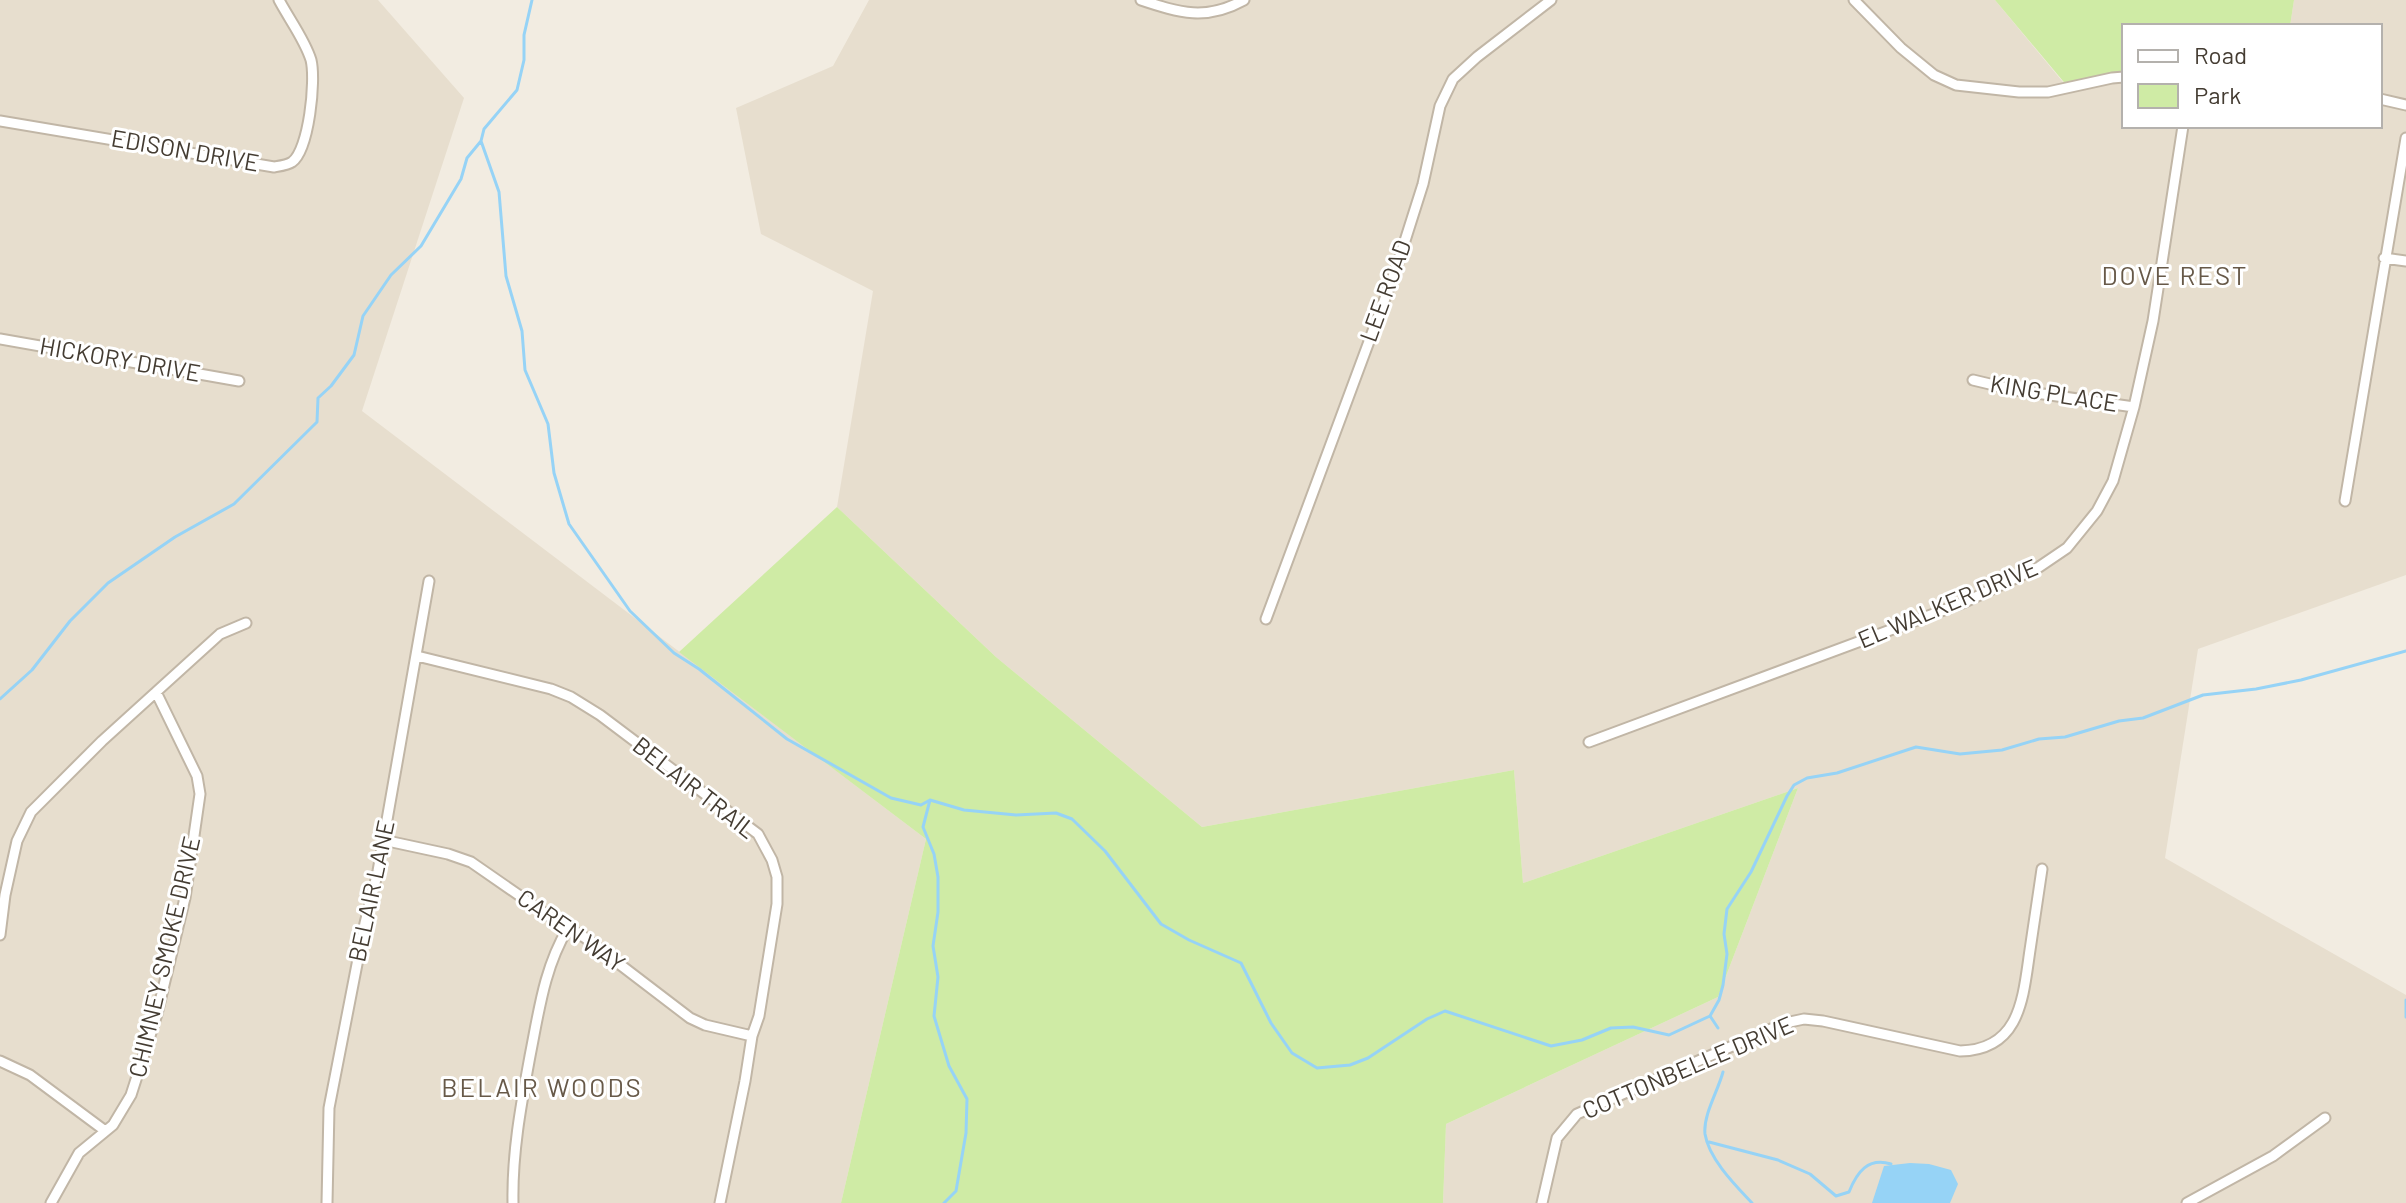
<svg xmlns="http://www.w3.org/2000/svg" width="2406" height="1203" font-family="Barlow,sans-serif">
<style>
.residential{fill:#e7dece}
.green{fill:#cfeba5}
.water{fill:#96d3f6}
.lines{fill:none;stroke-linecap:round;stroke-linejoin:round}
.stream{stroke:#96d3f6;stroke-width:3}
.street-casing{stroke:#c1b6a6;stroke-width:13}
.street{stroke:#fff;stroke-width:9}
.labels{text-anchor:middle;stroke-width:6;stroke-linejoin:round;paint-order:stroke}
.street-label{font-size:24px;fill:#443c32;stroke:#fff}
.neighbourhood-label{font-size:26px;letter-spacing:2px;fill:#675948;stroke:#fff}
</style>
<rect width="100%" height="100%" fill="#f2ece1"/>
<path class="residential" d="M 0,0 L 378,0 L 464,98 L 362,411 L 926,839 L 841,1203 L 0,1203 Z
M 869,0 L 1995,0 L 2067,87 L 2124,78 L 2124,126 L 2380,126 L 2380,26 L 2290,26 L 2294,0 L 2406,0 L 2406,575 L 2198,649 L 2165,858 L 2406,995 L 2406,1203 L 1443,1203 L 1446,1124 L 1718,997 L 1798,788 L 1523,883 L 1514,770 L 1202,827 L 996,657 L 837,507 L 873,291 L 761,234 L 736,108 L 833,66 Z"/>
<path class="green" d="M 1995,0 L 2294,0 L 2290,26 L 2124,26 L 2124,78 L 2068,87 Z
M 837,507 L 996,657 L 1202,827 L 1514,770 L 1523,883 L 1798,788 L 1718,997 L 1446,1124 L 1443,1203 L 841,1203 L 926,839 L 679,652 Z"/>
<path class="water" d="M 1910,1163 L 1929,1164 L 1951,1170 L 1958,1184 L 1950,1203 L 1872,1203 L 1884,1166 Z"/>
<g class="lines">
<path class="stream" d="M 532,0 L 524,35 L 524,60 L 517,90 L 484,129 L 481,141 L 499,192 L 506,276 L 522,331 L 525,370 L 548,424 L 554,473 L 569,524 L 630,611 L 674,653 L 699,669 L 787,739 L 891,798 L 921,805 L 930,800 L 964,810 L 1016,815 L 1056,813 L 1072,819 L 1105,851 L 1161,924 L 1189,940 L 1241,963 L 1271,1023 L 1292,1053 L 1317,1068 L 1350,1065 L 1368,1058 L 1427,1019 L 1445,1011 L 1551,1046 L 1582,1040 L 1611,1028 L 1633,1027 L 1669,1035 L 1710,1016 L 1719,1000 L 1723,985 L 1727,954 L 1724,934 L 1727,909 L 1751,872 L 1787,796 L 1794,785 L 1807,778 L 1837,773 L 1916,747 L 1960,754 L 2002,750 L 2039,739 L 2065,737 L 2119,721 L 2143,718 L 2203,695 L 2256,689 L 2301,680 L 2406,651
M 0,699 L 32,670 L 70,621 L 108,583 L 175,537 L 234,504 L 317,422 L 318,398 L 331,386 L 354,355 L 363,316 L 391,275 L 421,246 L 461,179 L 467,158 L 481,141
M 930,800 L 923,827 L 934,854 L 938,877 L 938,912 L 933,946 L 938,977 L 934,1016 L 949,1066 L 967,1099 L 966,1133 L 956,1191 L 944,1203
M 2406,1000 L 2406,1017
M 1710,1016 L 1718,1028
M 1723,1072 C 1718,1091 1703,1115 1705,1134 C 1709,1159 1735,1185 1752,1203
M 1709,1142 L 1778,1160 L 1810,1174 L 1836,1196 L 1849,1192 C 1857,1172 1868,1157 1891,1164"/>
<defs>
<path id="street" d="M 1141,0 C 1180,13 1206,21 1244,0
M 1854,0 L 1901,48 L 1934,75 L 1956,85 L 2019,92 L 2048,92 L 2112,78 L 2124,77
M 2380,99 L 2406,105
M 0,121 L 274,167 C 280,166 288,165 292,162 C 309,150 316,80 311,60 C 305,40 289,19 279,0
M 2384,258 L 2406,261
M 0,339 L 239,381
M 1973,380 L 2015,390 L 2134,407
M 2345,501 L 2406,138
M 1266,619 L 1397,266 L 1423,184 L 1440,106 L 1453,79 L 1477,57 L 1551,0
M 417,656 L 551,689 L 571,697 L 600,715 L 758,834 L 772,860 L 777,877 L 777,904 L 759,1016 L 752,1036 L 745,1081 L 720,1203
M 1589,742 L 1963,603 L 2039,567 L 2067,548 L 2097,511 L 2113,481 L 2134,407 L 2153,321 L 2183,126
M 383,840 L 448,854 L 471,862 L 559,923 L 584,937 L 690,1018 L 705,1025 L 752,1036
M 0,935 L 5,895 L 17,841 L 31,812 L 102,741 L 220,634 L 246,623
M 0,1061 L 30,1075 L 104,1130
M 51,1203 L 79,1153 L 113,1125 L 131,1095 L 157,1014 L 185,898 L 200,794 L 197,776 L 156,692
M 327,1203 L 329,1108 L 365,923 L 378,871 L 429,581
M 513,1203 C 512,1153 521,1105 530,1056 C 539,1011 544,968 568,928
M 1542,1203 L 1557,1138 L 1577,1114 L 1785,1023 L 1804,1019 L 1823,1021 L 1960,1051 C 2021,1050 2023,997 2030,950 C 2034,923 2038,896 2042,869
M 2187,1203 L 2273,1156 L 2325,1118"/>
</defs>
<use href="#street" class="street-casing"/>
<use href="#street" class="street"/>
</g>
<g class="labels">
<g class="street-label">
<text transform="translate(185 151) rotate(10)" y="8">EDISON DRIVE</text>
<text transform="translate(1386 291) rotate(-70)" y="8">LEE ROAD</text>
<text transform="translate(120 360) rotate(10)" y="8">HICKORY DRIVE</text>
<text transform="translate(2054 394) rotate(9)" y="8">KING PLACE</text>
<text transform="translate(1948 604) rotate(-23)" y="8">EL WALKER DRIVE</text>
<text transform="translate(694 788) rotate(38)" y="8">BELAIR TRAIL</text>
<text transform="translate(372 891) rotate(-78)" y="8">BELAIR LANE</text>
<text transform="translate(571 931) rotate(35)" y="8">CAREN WAY</text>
<text transform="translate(165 957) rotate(-77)" y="8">CHIMNEY SMOKE DRIVE</text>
<text transform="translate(1688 1068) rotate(-23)" y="8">COTTONBELLE DRIVE</text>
</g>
<g class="neighbourhood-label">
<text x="2175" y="285">DOVE REST</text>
<text x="542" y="1097">BELAIR WOODS</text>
</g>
</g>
<rect x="2122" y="24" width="260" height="104" fill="#ffffff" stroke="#b4b1ad" stroke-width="2"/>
<rect x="2138" y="50" width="40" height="12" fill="#ffffff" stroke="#b4b1ad" stroke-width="2"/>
<text x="2194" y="64" font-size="24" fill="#443c32">Road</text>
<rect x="2138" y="84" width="40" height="24" fill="#cfeba5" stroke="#b4b1ad" stroke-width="2"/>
<text x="2194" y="104" font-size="24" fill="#443c32">Park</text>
</svg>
